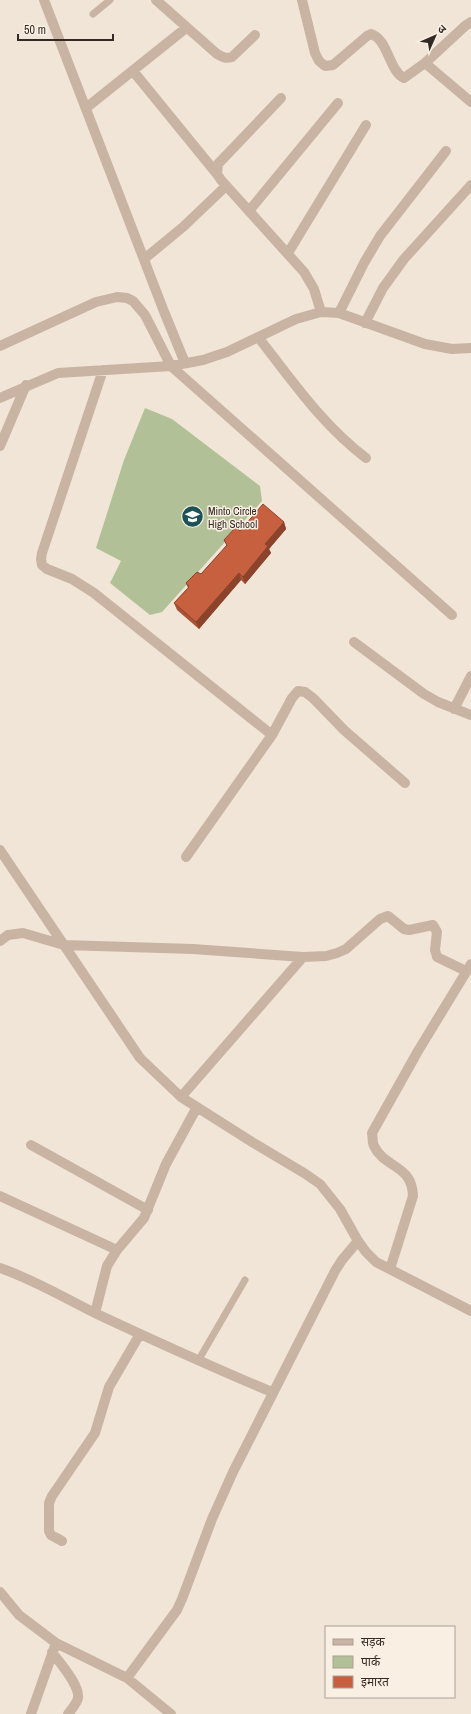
<svg xmlns="http://www.w3.org/2000/svg" width="471" height="1714" font-family="'Archivo Narrow','Noto Sans Devanagari',sans-serif">
<style>
.green{fill:#b2c097}
.lines{fill:none;stroke-linecap:round;stroke-linejoin:round}
.lane{stroke:#c9b4a3;stroke-width:7}
.street{stroke:#c9b4a3;stroke-width:10}
.wall{fill:#ab5336}
.shaded-wall{fill:#8b432c}
.building{fill:#c7603f;stroke:#8b432c}
.labels{text-anchor:middle;stroke-width:3;stroke-linejoin:round;paint-order:stroke}
.poi-label{font-size:11px;fill:#342a25;stroke:#f9efe3;text-anchor:start}
</style>
<rect width="100%" height="100%" fill="#f1e5d7"/>
<path class="green" d="M 145,408 L 172,419 L 260,486 L 262,501 L 162,612 L 150,615 L 110,583 L 121,561 L 96,548 L 124,460 Z"/>
<g class="lines">
<path class="lane" d="M 93,14 L 110,0
M 198,1361 L 245,1280"/>
<path class="street" d="M 44,0 L 163,309 L 185,363
M 156,0 L 217,54 C 222,57 226,59 232,57 L 255,35
M 302,0 L 315,53 L 319,61 L 325,66 L 333,65 L 367,36 L 371,34 C 388,39 389,71 404,78 L 425,63 L 465,26 L 471,22
M 425,63 L 471,102
M 133,71 L 217,174
M 281,98 L 218,164 L 217,174 L 221,180 L 304,272 L 314,289 L 321,312
M 86,108 L 186,28
M 249,211 L 338,103
M 288,253 L 366,125
M 144,259 L 183,227 L 226,186
M 339,313 L 364,263 L 380,236 L 446,151
M 365,323 L 383,288 L 404,259 L 471,185
M 258,337 C 291,379 322,425 366,458
M 0,346 L 96,302 L 117,297 L 127,298 L 133,301 L 145,315 L 171,366 L 452,615
M 103,370 L 42,553 L 41,559 L 42,565 L 47,569 L 72,579 L 94,593 L 272,735
M 0,398 L 58,373 L 171,366 L 203,360 L 227,352 L 296,319 L 321,312 L 339,313 L 425,344 L 452,349 L 471,348
M 0,446 L 26,385
M 354,642 L 424,694 L 438,702 L 471,715
M 454,709 L 471,676
M 0,850 L 140,1058 L 181,1097 L 252,1142 L 304,1173 L 320,1184 L 340,1209 L 358,1241 L 366,1252 L 376,1262 L 471,1311
M 186,857 L 272,735 L 292,698 L 298,691 L 305,692 L 313,698 L 344,730 L 405,783
M 0,941 L 8,935 L 23,933 L 64,945 L 193,949 L 303,957 L 326,956 L 337,953 L 346,949 L 380,919 L 388,916 L 404,929 L 409,930 L 433,925 L 437,932 L 435,950 L 437,957 L 466,971
M 181,1097 L 303,957
M 31,1145 L 148,1210
M 0,1196 L 117,1250
M 0,1268 C 35,1280 66,1299 99,1315 C 157,1342 214,1368 272,1392
M 390,1269 L 413,1196 C 412,1164 385,1169 374,1146 C 372,1142 373,1137 372,1133 L 418,1051 L 471,964
M 95,1313 L 107,1266 L 117,1250 L 144,1218 L 166,1164 L 197,1107
M 62,1541 L 51,1535 L 49,1531 L 49,1503 L 52,1496 L 95,1433 L 109,1387 L 140,1334
M 0,1592 L 19,1615 L 56,1643 L 127,1678 L 171,1714
M 52,1652 C 59,1662 80,1685 78,1698 C 77,1703 72,1709 68,1714
M 127,1678 L 177,1610 L 182,1599 L 212,1519 L 233,1472 L 335,1271 L 342,1260 L 358,1241
M 31,1714 L 56,1643"/>
</g>
<path class="wall" d="M 284,522 L 286,529 L 269,549 L 271,553 L 245,584 L 241,580 L 199,629 L 177,610 L 174,603 L 188,588 L 186,583 L 201,574 L 227,546 L 224,540 L 240,531 Z"/>
<path class="shaded-wall" d="M 284,522 L 286,529 L 269,549 L 271,553 L 245,584 L 243,577 L 265,544 Z
M 239,573 L 241,580 L 199,629 L 196,622 Z"/>
<path class="building" d="M 263,504 L 284,522 L 265,544 L 268,546 L 243,577 L 239,573 L 196,622 L 174,603 L 189,587 L 186,583 L 197,572 L 201,574 L 227,545 L 224,540 L 236,527 L 240,531 Z"/>
<defs>
<symbol id="school-disc" viewBox="-11 -11 22 22"><circle r="9.5" fill="#1b5255" stroke="#f9efe3"/><path d="M0-5L7-2L0 1L-7-2ZM-4 1L0 2.5L4 1V4Q0 6-4 4Z" fill="#fff"/></symbol>
</defs>
<g fill-rule="evenodd">
<use href="#school-disc" x="180" y="504" width="25" height="25"/>
</g>
<g class="labels">
<g class="poi-label">
<text x="208" y="515">Minto Circle<tspan x="208" dy="13">High School</tspan></text>
</g>
</g>
<rect x="325" y="1626" width="130" height="72" fill="#f9efe3" stroke="#aaa097"/>
<rect x="333" y="1639" width="20" height="6" fill="#c9b4a3" stroke="#aaa097"/>
<text x="361" y="1646" font-size="12" fill="#342a25">सड़क</text>
<rect x="333" y="1656" width="20" height="12" fill="#b2c097" stroke="#aaa097"/>
<text x="361" y="1666" font-size="12" fill="#342a25">पार्क</text>
<rect x="333" y="1676" width="20" height="12" fill="#c7603f" stroke="#aaa097"/>
<text x="361" y="1686" font-size="12" fill="#342a25">इमारत</text>
<g transform="translate(435 36) rotate(45)" stroke="#f9efe3" stroke-width="3" paint-order="stroke">
<path d="M0-3L7 15L0 10L-7 15Z" fill="#342a25"/>
<text y="-6" font-size="11" font-weight="bold" text-anchor="middle" fill="#342a25">उ</text>
</g>
<path d="M18 34v6h95v-6" fill="none" stroke="#342a25" stroke-width="2"/>
<text x="24" y="34" font-size="12" fill="#342a25" stroke="#f9efe3" stroke-width="3" paint-order="stroke">50 m</text>
</svg>
